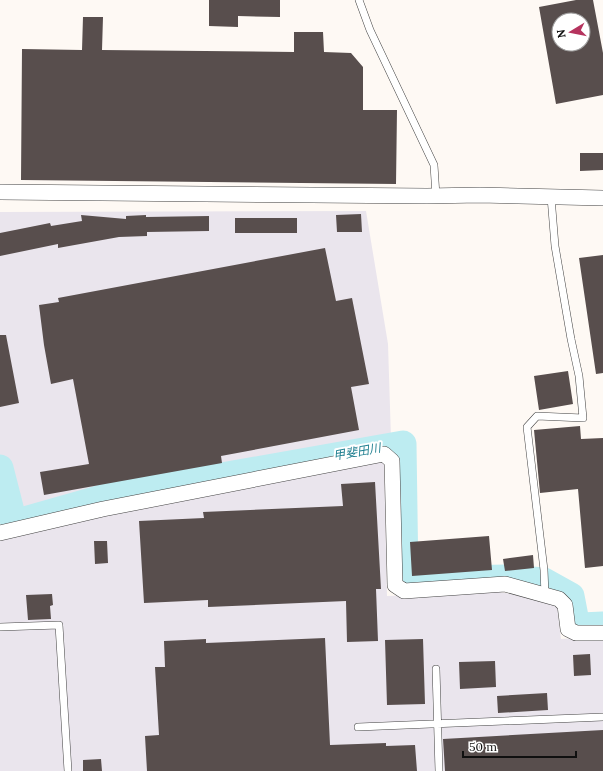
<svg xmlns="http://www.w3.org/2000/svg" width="603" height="771" font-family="Lora,'Noto Sans JP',serif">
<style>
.industrial{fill:#eae5ed}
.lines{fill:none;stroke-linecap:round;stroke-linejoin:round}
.river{stroke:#bdecf1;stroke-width:27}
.building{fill:#584e4d;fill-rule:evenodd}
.lane-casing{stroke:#434343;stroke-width:8}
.street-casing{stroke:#434343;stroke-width:16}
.lane{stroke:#fff;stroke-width:7}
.street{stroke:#fff;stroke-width:15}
.labels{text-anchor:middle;stroke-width:4;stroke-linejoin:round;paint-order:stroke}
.water-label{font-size:12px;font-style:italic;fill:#228091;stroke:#fff}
</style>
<rect width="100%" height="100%" fill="#fef9f4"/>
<path class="industrial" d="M 366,211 L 388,344 L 391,439 L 108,492 L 14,517 L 0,457 L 0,212 Z
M 384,461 L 387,596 L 499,592 L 529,597 L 557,604 L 561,639 L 603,636 L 603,771 L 0,771 L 0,539 L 64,524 Z"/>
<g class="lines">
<path class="river" d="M 0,468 L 14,523 L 109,496 L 403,444 L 405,580 L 507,578 L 544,581 L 571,596 L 576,622 L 581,626 L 603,625"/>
</g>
<path class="building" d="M 209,0 L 280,0 L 280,17 L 238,16 L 238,27 L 209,26 Z
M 576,0 L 593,0 L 603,53 L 603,95 L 556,104 L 539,7 ZM 559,20 L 583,20 L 583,44 L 559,44 Z
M 83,17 L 103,17 L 102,50 L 294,52 L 294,32 L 323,32 L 324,52 L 351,53 L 363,67 L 363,110 L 397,110 L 396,184 L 21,180 L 22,49 L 82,50 Z
M 580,153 L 603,153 L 603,170 L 580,171 Z
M 361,214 L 362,232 L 337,232 L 336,215 Z
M 81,215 L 126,219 L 126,216 L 146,215 L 146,217 L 209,216 L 209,231 L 147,232 L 147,236 L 119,237 L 58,248 L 58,244 L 0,256 L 0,233 L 50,223 L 51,226 L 82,221 Z
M 235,218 L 297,218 L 297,233 L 235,233 Z
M 325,248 L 336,301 L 352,298 L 369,384 L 351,387 L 359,430 L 221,456 L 222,463 L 44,495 L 40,472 L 89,464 L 73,379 L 51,384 L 44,345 L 39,305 L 59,302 L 58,298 Z
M 603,255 L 603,373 L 596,374 L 579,258 Z
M 0,335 L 6,335 L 19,403 L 0,407 Z
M 568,371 L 573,404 L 539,410 L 534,376 Z
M 580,426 L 581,439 L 603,438 L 603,566 L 585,568 L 578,489 L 540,493 L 534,430 Z
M 375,482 L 381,589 L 376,589 L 378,641 L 347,642 L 346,601 L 208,607 L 208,600 L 144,603 L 139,521 L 204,518 L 203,512 L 343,506 L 341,484 Z
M 489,536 L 492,570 L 412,576 L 410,542 Z
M 94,541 L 107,541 L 108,563 L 95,564 Z
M 533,555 L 534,568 L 505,571 L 503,559 Z
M 52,594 L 53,605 L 50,606 L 51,619 L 28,620 L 26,595 Z
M 325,638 L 330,745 L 386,743 L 386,746 L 415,745 L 417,771 L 147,771 L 145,736 L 159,735 L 155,667 L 165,667 L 164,641 L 206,639 L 206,643 Z
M 423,639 L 425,704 L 387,705 L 385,640 Z
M 590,654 L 591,675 L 574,676 L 573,655 Z
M 495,661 L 496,687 L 460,689 L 459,662 Z
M 547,693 L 548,710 L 498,713 L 497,696 Z
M 603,730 L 603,771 L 445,771 L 443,739 Z
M 101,759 L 102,771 L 83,771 L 83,760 Z"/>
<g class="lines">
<defs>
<path id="lane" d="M 359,0 L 370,30 L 434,165 L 436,196
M 545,595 L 544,570 L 527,427 L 537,416 L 583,418 L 579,376 L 571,339 L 555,246 L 551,197
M 0,627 L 59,625 L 68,771
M 436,669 L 439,771
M 358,727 L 603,717"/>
<path id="street" d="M 0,192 L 427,196 L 480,195 L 603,198
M 0,533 L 103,509 L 384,454 L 392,461 L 395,585 L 404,591 L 505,584 L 559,599 L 565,605 L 568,629 L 576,633 L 603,633"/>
</defs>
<use href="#lane" class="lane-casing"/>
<use href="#street" class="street-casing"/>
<use href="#lane" class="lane"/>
<use href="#street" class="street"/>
</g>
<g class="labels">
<g class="water-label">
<text transform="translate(357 452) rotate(-10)" y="4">甲斐田川</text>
</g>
</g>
<g transform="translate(571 32) rotate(260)"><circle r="19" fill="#ffffff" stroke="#9f9f9f"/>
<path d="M0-3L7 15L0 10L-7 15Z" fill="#b5335e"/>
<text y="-6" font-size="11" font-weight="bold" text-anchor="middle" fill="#101010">N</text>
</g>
<path d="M463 751v6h113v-6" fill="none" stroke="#101010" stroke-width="2"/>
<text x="469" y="751" font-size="12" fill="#101010" stroke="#ffffff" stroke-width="3" paint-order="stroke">50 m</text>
</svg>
